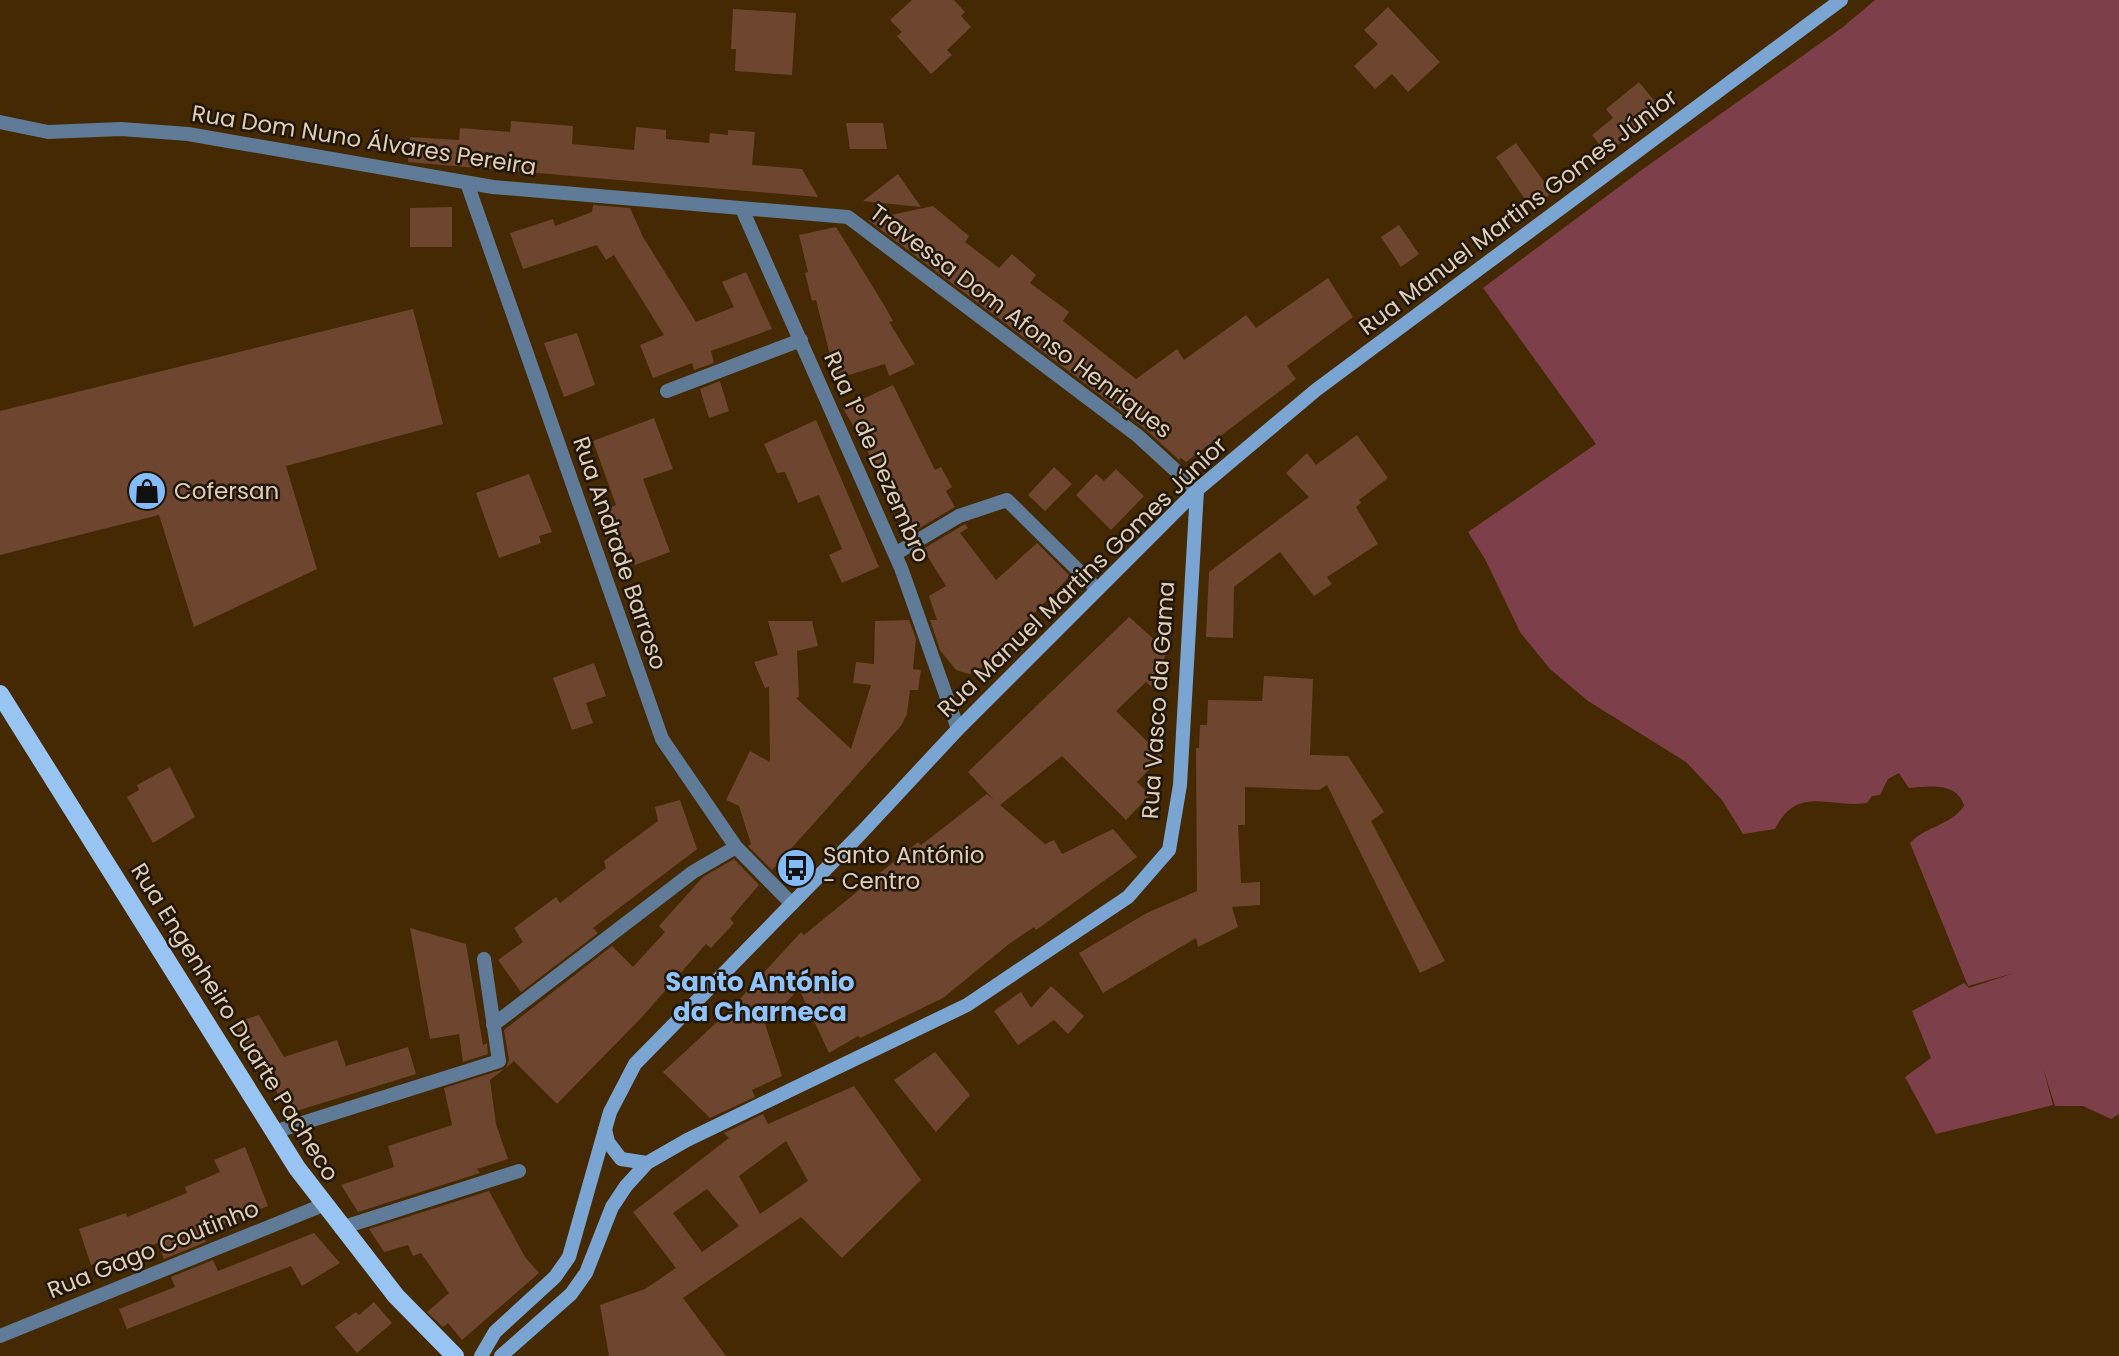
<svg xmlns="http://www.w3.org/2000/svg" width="2119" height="1356" font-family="Poppins,sans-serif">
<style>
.green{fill:#7d3f49}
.building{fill:#6e462f;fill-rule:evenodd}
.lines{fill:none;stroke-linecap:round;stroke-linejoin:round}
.street{stroke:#607b97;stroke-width:14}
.secondary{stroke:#7aa4d2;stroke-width:14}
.primary{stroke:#98c4f4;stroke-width:18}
.labels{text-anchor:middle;stroke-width:5;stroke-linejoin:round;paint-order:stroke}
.street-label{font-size:23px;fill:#dfcebb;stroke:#211506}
.poi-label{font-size:23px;fill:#dfcebb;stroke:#211506;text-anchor:start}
.quarter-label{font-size:26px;font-weight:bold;fill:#8ec3fd;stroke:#211506}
</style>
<rect width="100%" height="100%" fill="#442902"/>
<path class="green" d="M 1875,0 L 2119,0 L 2119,1114 L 2111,1119 L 2083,1106 L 2055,1106 L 2043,1068 L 2053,1105 L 1936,1134 L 1905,1077 L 1931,1058 L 1912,1011 L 1964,983 L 1969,988 L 2014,973 L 1968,986 L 1910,843 C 1926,826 1950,826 1964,806 C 1958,782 1929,786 1909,788 L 1899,773 L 1888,779 L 1880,795 L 1872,796 L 1867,803 C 1830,809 1798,784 1775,829 L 1743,834 L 1722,800 L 1686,762 L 1588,701 L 1550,669 L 1520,632 L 1485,559 L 1468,532 L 1596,444 L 1483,288 L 1643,169 L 1843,27 Z"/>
<path class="building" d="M 912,0 L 954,0 L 965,12 L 961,16 L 971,27 L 947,50 L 952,55 L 931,74 L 897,36 L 902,32 L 890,20 Z
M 1388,7 L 1440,62 L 1408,92 L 1392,74 L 1375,89 L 1354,66 L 1378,44 L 1364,30 Z
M 733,9 L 796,13 L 792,75 L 735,71 L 736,49 L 731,49 Z
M 1639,82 L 1661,109 L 1607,154 L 1592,135 L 1613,118 L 1606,109 Z
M 511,121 L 573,126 L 572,144 L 634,150 L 636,127 L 666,130 L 666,139 L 709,143 L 710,133 L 728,135 L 728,130 L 755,132 L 752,165 L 802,169 L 818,197 L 408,162 L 410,137 L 459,140 L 460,128 L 510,132 Z
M 846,123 L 883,123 L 887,149 L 850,149 Z
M 1516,143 L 1552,193 L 1531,208 L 1496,157 Z
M 898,174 L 921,207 L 863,201 Z
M 593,205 L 630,208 L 643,237 L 696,322 L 734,307 L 722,282 L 746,272 L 772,329 L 711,351 L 714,363 L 694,370 L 692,363 L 653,378 L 640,345 L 664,335 L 614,255 L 606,260 L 597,245 L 523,269 L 510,233 L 553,219 L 555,226 L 592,212 Z
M 933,206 L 969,236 L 965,242 L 999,268 L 1012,254 L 1036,275 L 1030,283 L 1069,312 L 1063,321 L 1136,379 L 1177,349 L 1184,360 L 1246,315 L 1256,328 L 1328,278 L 1353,317 L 1287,366 L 1296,379 L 1186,462 L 1181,458 L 1179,460 L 1144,428 L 868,220 Z
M 452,207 L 452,247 L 410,247 L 410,208 Z
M 1399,225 L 1419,254 L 1401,267 L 1381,237 Z
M 836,227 L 884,305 L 893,321 L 889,322 L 915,364 L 889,376 L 885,364 L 836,379 L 816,300 L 812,301 L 805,273 L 808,272 L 799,235 Z
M 413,309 L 443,424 L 286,466 L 317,569 L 194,627 L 159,515 L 0,555 L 0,411 Z
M 577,333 L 595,385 L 564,397 L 544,343 Z
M 720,381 L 729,411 L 709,418 L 700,389 Z
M 893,385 L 935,470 L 941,467 L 952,487 L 946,491 L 955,507 L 913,532 L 843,408 Z
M 654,418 L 673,469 L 643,479 L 670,552 L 635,565 L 631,552 L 625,554 L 609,508 L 616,505 L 593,441 Z
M 816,420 L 879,567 L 842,583 L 829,555 L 842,549 L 819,495 L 798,503 L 785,472 L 777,473 L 764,444 Z
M 1357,435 L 1388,478 L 1359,500 L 1361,503 L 1356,507 L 1378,544 L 1327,577 L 1332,584 L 1314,596 L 1280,552 L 1234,587 L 1233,638 L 1206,637 L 1209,572 L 1309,497 L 1286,473 L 1307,453 L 1316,465 Z
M 1054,467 L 1072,484 L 1045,511 L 1028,495 Z
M 1116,469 L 1144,496 L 1111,530 L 1076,495 L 1096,474 L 1104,481 Z
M 529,474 L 552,532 L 539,536 L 541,543 L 499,558 L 476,493 Z
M 965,524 L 968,528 L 960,533 L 996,580 L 1037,543 L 1070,576 L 977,672 L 969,674 L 956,670 L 940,650 L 930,620 L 937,620 L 929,596 L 946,586 L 923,549 Z
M 1129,617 L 1167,651 L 1153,688 L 1146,682 L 1116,711 L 1162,756 L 1137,782 L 1150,795 L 1126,820 L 1062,756 L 1000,805 L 1045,844 L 1054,840 L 1062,854 L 1113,829 L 1137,857 L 1036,930 L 1034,927 L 1009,944 L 943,998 L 860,1038 L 858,1036 L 829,1053 L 799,989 L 765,1024 L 782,1076 L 752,1090 L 755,1097 L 710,1118 L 663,1072 L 728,1012 L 801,932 L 804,935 L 918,842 L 921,845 L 987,794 L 994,800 L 968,772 Z
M 909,620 L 916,639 L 913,669 L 921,670 L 918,690 L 910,690 L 907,714 L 901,726 L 772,870 L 748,846 L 751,844 L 739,806 L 726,800 L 750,751 L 770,762 L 769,687 L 765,688 L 754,662 L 778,655 L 768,621 L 812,621 L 818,646 L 797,651 L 799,697 L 796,698 L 851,749 L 871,685 L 853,683 L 856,662 L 874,664 L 875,621 Z
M 594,663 L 606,696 L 586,703 L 593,723 L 572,730 L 553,678 Z
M 1264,676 L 1313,679 L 1310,755 L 1348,756 L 1384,812 L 1371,821 L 1445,961 L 1420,973 L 1327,785 L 1319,790 L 1245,787 L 1245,825 L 1238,825 L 1241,883 L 1260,882 L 1260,905 L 1232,907 L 1238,927 L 1198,947 L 1196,938 L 1103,993 L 1079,953 L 1147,913 L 1197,891 L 1196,748 L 1199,748 L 1200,725 L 1207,725 L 1208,700 L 1262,701 Z
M 170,767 L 195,817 L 153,843 L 127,797 L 139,790 L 137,785 Z
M 680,800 L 697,849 L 593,928 L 598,933 L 521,992 L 498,960 L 523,942 L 514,928 L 556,897 L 560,903 L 606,868 L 604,861 L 658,821 L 655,807 Z
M 734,859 L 759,885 L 730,919 L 734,923 L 711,948 L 706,944 L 642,1017 L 557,1104 L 514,1061 L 506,1068 L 509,1060 L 504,1030 L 612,946 L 633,967 L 665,932 L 659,926 L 703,877 Z
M 410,928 L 466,944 L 483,1045 L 487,1043 L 488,1054 L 463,1062 L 459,1034 L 430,1039 Z
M 1051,986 L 1084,1016 L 1068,1034 L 1054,1020 L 1018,1045 L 994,1011 L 1021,992 L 1031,1008 Z
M 259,1015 L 284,1057 L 337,1040 L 346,1066 L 408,1047 L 416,1074 L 290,1113 L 233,1023 Z
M 935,1052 L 970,1095 L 936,1132 L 894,1080 Z
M 504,1069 L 490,1080 L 496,1124 L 508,1159 L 477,1169 L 480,1173 L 358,1212 L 341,1185 L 394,1167 L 388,1146 L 452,1125 L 444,1088 Z
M 854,1086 L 921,1180 L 842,1258 L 801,1217 L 683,1298 L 726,1356 L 609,1356 L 600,1305 L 645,1289 L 676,1268 L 633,1212 L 729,1138 L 724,1133 L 763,1114 L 768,1124 ZM 786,1141 L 808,1181 L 760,1214 L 739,1176 ZM 707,1189 L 739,1226 L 702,1252 L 673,1213 Z
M 245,1147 L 268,1206 L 203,1232 L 206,1242 L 164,1259 L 158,1243 L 91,1265 L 79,1229 L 126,1213 L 127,1217 L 187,1193 L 185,1187 L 220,1172 L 214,1160 Z
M 489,1191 L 525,1257 L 539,1273 L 462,1340 L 448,1323 L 443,1327 L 427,1312 L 449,1293 L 421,1253 L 413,1256 L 408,1245 L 384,1252 L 369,1229 Z
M 314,1233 L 340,1263 L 302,1286 L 291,1266 L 127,1329 L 119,1309 L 175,1287 L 171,1277 L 213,1260 L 218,1271 Z
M 374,1302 L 392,1323 L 357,1353 L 335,1327 L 356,1312 L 359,1315 Z"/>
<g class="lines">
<path class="street" d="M 0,122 L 48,132 L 121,129 L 188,134 L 493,187 L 848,217 L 1138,436 L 1197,490
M 467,183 L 662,739 L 736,847 L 792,904
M 742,209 L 901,568 L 958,729
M 667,391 L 801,340
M 895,554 L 959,516 L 1007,500 L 1097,589
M 493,1025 L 693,872 L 736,847
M 274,1132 L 499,1061 L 484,959
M 341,1228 L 519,1171
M 0,1336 L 323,1205"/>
<path class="secondary" d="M 605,1129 L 608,1142 L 621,1159 L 647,1163
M 481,1356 L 495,1332 L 555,1277 L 569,1257 L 610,1112 L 635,1064 L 863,831 L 958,729 L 1197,490 L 1316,390 L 1841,0
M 501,1356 L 571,1294 L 586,1273 L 612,1207 L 626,1186 L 647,1163 L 687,1140 L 967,1005 L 1128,897 L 1169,850 L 1180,785 L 1197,490"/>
<path class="primary" d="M 0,694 L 297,1168 L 396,1296 L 455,1356"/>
</g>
<defs>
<symbol id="shop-disc" viewBox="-11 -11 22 22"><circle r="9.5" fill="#82bcfa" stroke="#211506"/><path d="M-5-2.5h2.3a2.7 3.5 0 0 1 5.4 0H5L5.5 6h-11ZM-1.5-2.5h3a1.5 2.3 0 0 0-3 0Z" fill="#111"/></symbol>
<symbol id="bus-disc" viewBox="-11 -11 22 22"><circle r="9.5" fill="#82bcfa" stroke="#211506"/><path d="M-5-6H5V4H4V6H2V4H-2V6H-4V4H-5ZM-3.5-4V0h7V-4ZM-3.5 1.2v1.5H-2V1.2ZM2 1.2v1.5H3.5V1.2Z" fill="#111"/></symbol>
</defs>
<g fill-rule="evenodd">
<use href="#shop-disc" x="125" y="469" width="44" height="44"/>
<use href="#bus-disc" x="774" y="846" width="44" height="44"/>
</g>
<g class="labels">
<g class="street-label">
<text transform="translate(364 140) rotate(9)" y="8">Rua Dom Nuno Álvares Pereira</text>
<text transform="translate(1518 212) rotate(-37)" y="8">Rua Manuel Martins Gomes Júnior</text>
<text transform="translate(1021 321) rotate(37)" y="8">Travessa Dom Afonso Henriques</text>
<text transform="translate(877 457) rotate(66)" y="8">Rua 1º de Dezembro</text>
<text transform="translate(620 553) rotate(71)" y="8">Rua Andrade Barroso</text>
<text transform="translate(1082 577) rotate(-44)" y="8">Rua Manuel Martins Gomes Júnior</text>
<text transform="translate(1158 700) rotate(-86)" y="8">Rua Vasco da Gama</text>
<text transform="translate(235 1022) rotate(58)" y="8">Rua Engenheiro Duarte Pacheco</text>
<text transform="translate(153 1249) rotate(-22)" y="8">Rua Gago Coutinho</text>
</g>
<g class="poi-label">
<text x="174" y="499">Cofersan</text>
<text x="823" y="863">Santo António<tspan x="823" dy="26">- Centro</tspan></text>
</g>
<g class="quarter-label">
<text x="760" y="991">Santo António<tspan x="760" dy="30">da Charneca</tspan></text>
</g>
</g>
</svg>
